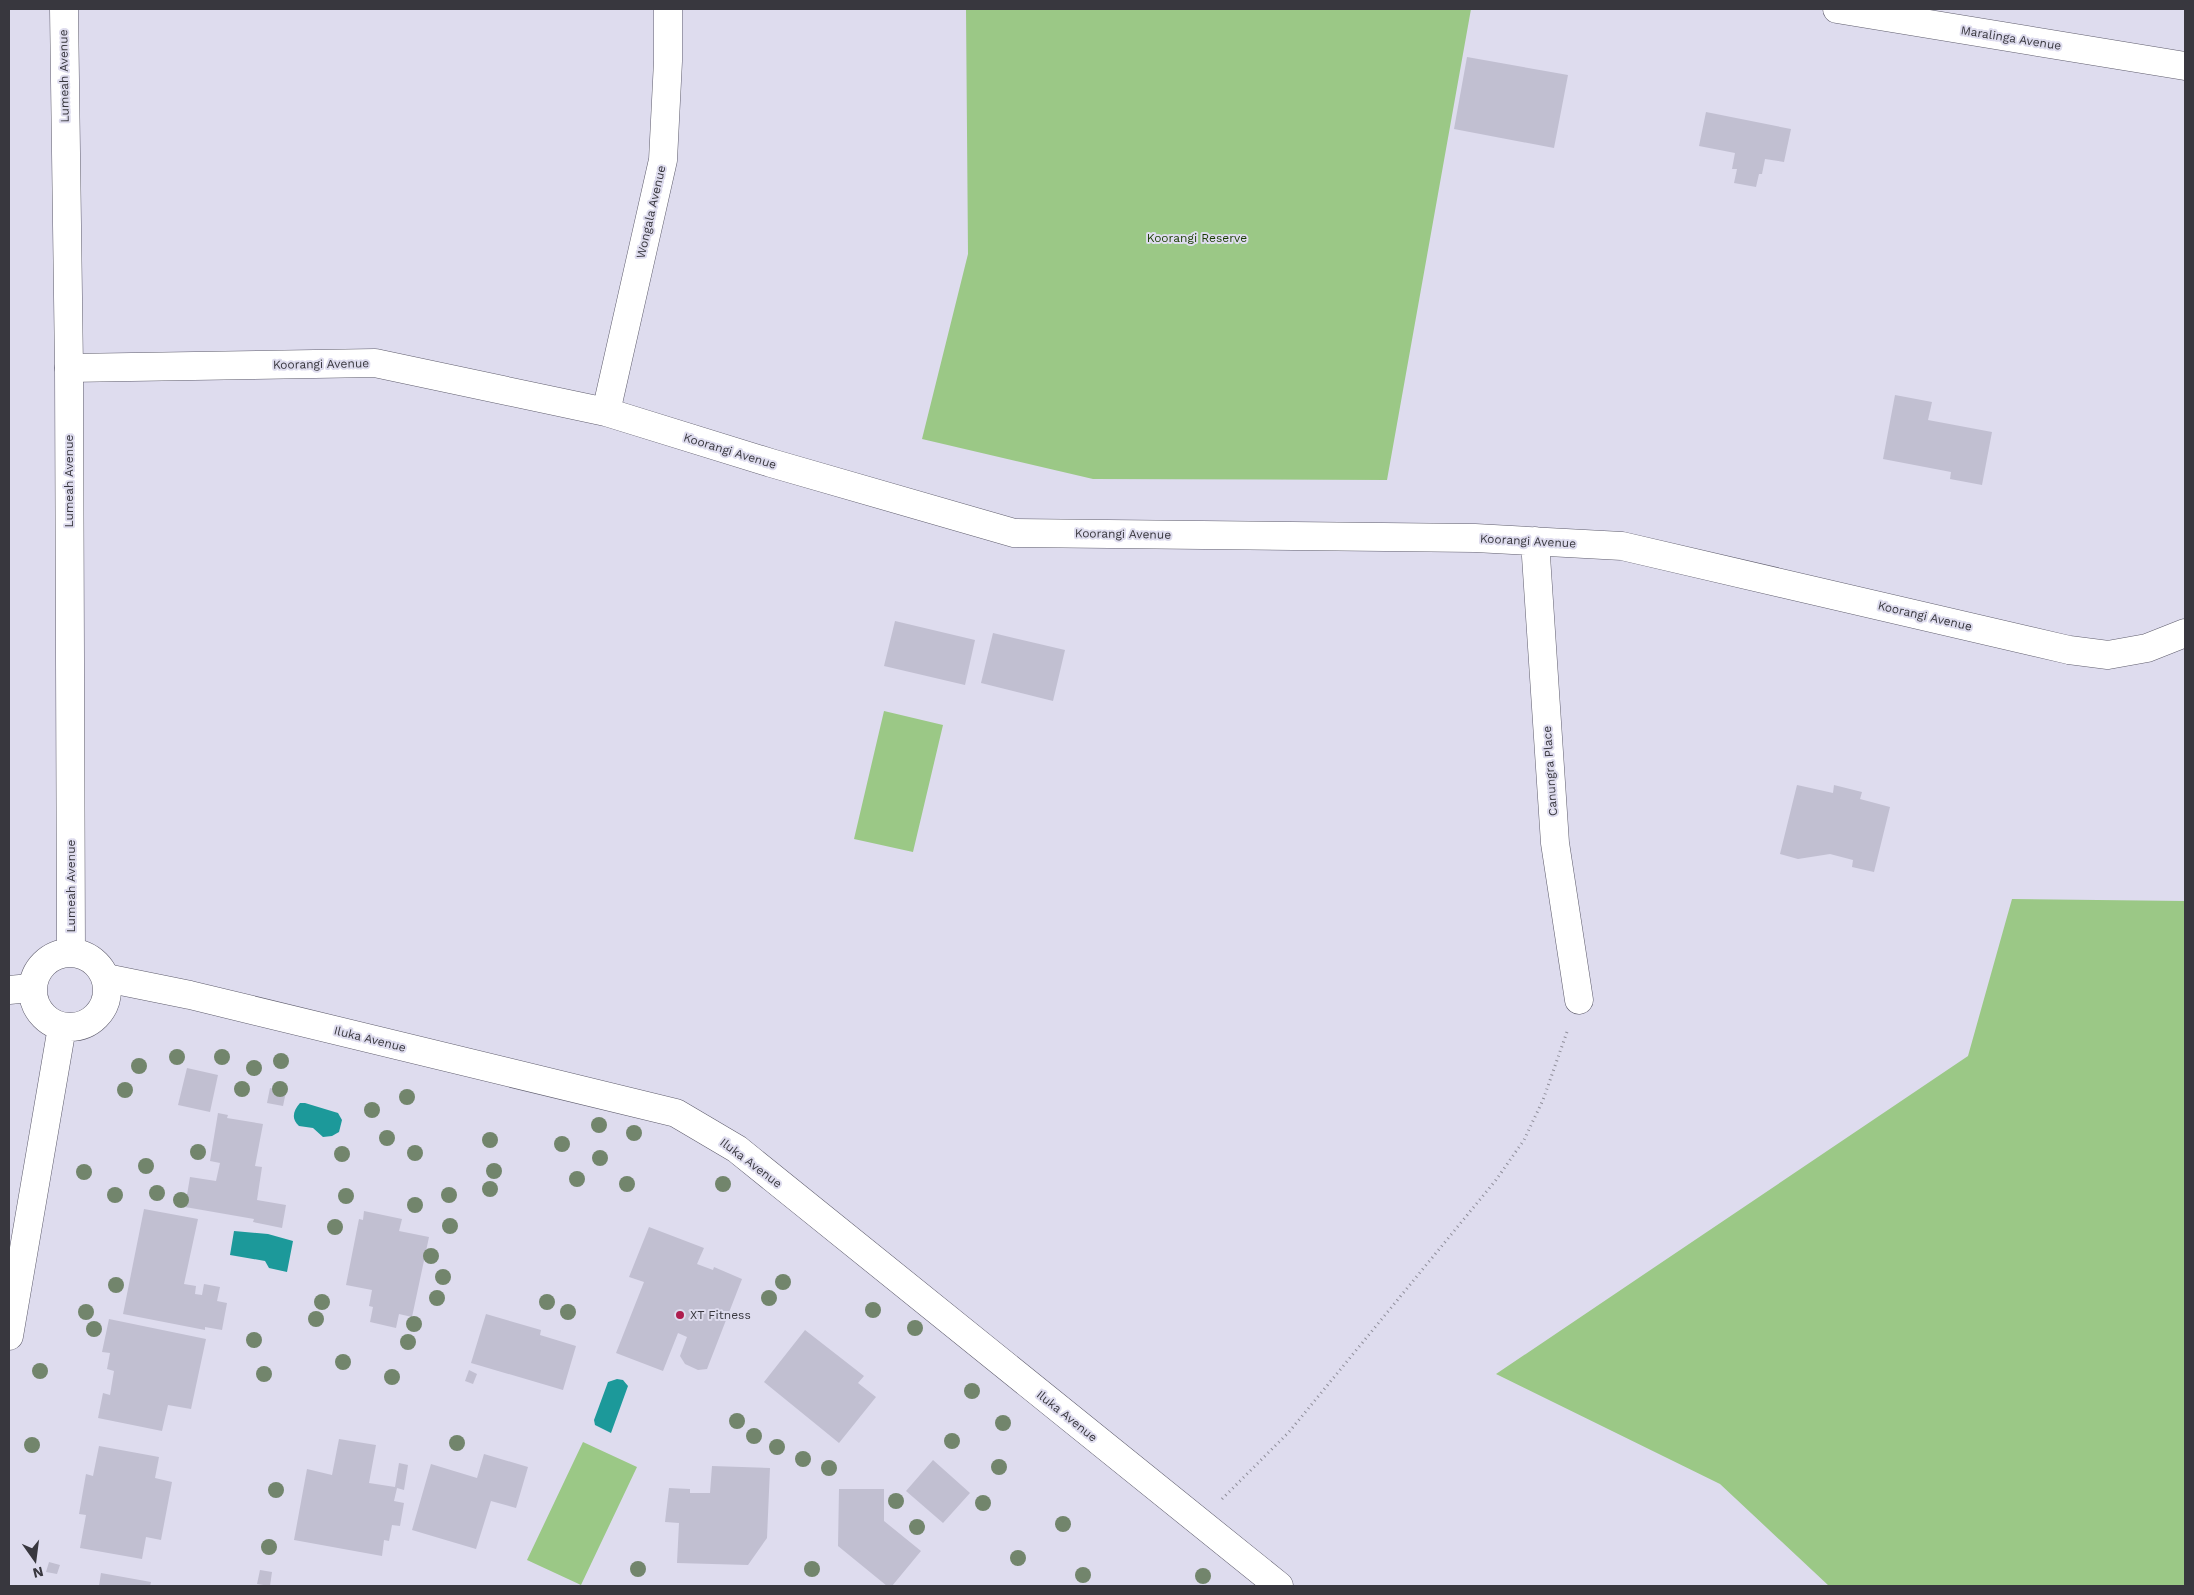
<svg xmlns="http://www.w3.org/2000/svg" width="2194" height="1595" font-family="'Work Sans',sans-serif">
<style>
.green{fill:#9bc886}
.water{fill:#1c999a}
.building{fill:#c1bfd1}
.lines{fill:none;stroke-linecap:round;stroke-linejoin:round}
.minor-casing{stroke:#5f5d6d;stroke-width:29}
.tertiary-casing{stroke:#5f5d6d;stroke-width:29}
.path{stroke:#8f8e9a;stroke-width:3;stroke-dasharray:1 4;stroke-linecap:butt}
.minor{stroke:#fff;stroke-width:28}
.tertiary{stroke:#fff;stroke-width:28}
.tree{fill:#72856c}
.poi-dot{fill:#ae1d4e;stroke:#dedcee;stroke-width:2}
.labels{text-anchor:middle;stroke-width:4;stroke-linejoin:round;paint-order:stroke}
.street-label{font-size:12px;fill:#38373e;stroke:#dedcee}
.park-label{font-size:12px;fill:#1a3d02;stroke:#dedcee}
.poi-label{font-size:12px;fill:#38373e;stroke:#dedcee;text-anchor:start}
</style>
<rect width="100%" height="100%" fill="#dedcee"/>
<path class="green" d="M 966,9 L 1471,9 L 1387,480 L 1093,479 L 922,439 L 968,254 Z
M 884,711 L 943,725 L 913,852 L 854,839 Z
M 2012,899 L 2185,901 L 2185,1586 L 1829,1586 L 1720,1484 L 1496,1374 L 1968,1056 Z
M 583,1442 L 637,1467 L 581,1585 L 527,1560 Z"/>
<path class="water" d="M 300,1103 L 305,1103 L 338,1113 L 342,1120 L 339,1132 L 332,1136 L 323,1137 L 313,1128 L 299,1126 C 291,1119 293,1111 300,1103 Z
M 234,1231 L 268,1234 L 293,1241 L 287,1272 L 269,1268 L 265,1261 L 230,1255 Z
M 617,1379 L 623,1380 L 628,1386 L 611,1433 L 595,1425 L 594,1420 L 608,1382 Z"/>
<path class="building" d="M 1467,57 L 1568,75 L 1554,148 L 1454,129 Z
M 1706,112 L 1791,129 L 1784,162 L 1765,159 L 1762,174 L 1759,174 L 1756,187 L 1734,183 L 1737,169 L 1732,169 L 1735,153 L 1699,146 Z
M 1895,395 L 1932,402 L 1928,420 L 1992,432 L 1982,485 L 1950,479 L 1951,472 L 1883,459 Z
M 895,621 L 975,640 L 965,685 L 884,666 Z
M 993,633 L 1065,650 L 1053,701 L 981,683 Z
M 1797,785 L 1833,793 L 1834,785 L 1862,792 L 1860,799 L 1890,807 L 1874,872 L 1852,867 L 1853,860 L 1830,854 L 1798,859 L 1780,854 Z
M 187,1068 L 218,1075 L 210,1112 L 178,1105 Z
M 270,1088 L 286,1092 L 283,1106 L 267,1103 Z
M 218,1113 L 228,1115 L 227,1118 L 263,1124 L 255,1166 L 262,1167 L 257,1200 L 286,1205 L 282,1228 L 253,1222 L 254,1219 L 185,1207 L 190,1177 L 216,1181 L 220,1163 L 210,1161 Z
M 144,1209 L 198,1219 L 184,1284 L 196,1286 L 195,1294 L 202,1295 L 204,1284 L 220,1287 L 217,1301 L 227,1303 L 222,1330 L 205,1327 L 205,1330 L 123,1314 Z
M 364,1211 L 402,1219 L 399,1231 L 429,1237 L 412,1317 L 399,1314 L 396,1328 L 370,1322 L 373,1307 L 369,1306 L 372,1290 L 346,1285 L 359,1219 L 363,1220 Z
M 649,1227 L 704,1248 L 697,1264 L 713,1270 L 714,1267 L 742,1279 L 707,1369 L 698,1370 L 685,1364 L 680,1356 L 687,1337 L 678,1333 L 663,1371 L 616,1353 L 644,1282 L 629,1277 Z
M 486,1314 L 541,1330 L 540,1335 L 576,1346 L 563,1390 L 471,1363 Z
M 109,1319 L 206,1339 L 191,1409 L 168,1405 L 162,1431 L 98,1418 L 103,1393 L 110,1395 L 114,1371 L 107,1369 L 110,1353 L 102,1352 Z
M 805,1330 L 864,1376 L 858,1383 L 876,1397 L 839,1443 L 764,1382 Z
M 469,1370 L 477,1374 L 473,1384 L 465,1381 Z
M 339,1439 L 376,1445 L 369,1483 L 395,1487 L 399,1463 L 408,1465 L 404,1490 L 397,1488 L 394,1501 L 404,1503 L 400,1526 L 392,1525 L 389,1541 L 384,1540 L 382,1556 L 294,1540 L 307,1469 L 332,1475 Z
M 99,1446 L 159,1457 L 155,1478 L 172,1482 L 161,1540 L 146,1537 L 142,1559 L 80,1548 L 86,1515 L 79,1514 L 86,1474 L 93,1476 Z
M 484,1454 L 528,1467 L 516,1508 L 491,1501 L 476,1549 L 412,1530 L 431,1464 L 477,1478 Z
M 933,1460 L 970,1493 L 943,1523 L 906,1491 Z
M 712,1466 L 770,1468 L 767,1538 L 748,1565 L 677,1563 L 679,1523 L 665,1522 L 669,1488 L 690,1489 L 690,1493 L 710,1493 Z
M 839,1489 L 884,1489 L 884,1521 L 921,1551 L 892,1586 L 887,1586 L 838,1546 Z
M 49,1562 L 60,1565 L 57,1574 L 46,1572 Z
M 260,1570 L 272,1572 L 270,1586 L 257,1584 Z
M 101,1573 L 151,1582 L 150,1586 L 99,1586 Z"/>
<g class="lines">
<defs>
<path id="minor" d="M 1837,9 L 2185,66
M 69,368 L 375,363 L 606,412 L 771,463 L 1014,533 L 1475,538 L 1622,546 L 2069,650 L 2108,655 L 2147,648 L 2185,633
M 606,412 L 663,160 L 668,61 L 668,9
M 1535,541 L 1555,843 L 1579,1000
M 106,978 L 190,995 L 676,1113 L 737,1149 L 1279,1586
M 9,990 L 31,988"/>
<path id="tertiary" d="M 64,9 L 69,368 L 71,952
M33 990a37 37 0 1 1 74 0a37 37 0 1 1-74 0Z
M 9,1336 L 62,1027"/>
</defs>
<use href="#minor" class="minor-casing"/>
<use href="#tertiary" class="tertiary-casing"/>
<path class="path" d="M 1222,1499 L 1289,1432 L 1496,1180 L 1524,1140 L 1543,1100 L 1568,1029"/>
<use href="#minor" class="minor"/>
<use href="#tertiary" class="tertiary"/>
</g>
<g class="tree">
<circle cx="177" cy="1057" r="8"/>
<circle cx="222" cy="1057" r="8"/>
<circle cx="281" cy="1061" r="8"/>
<circle cx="139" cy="1066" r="8"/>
<circle cx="254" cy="1068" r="8"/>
<circle cx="242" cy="1089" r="8"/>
<circle cx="280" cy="1089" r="8"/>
<circle cx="125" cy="1090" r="8"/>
<circle cx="407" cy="1097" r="8"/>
<circle cx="372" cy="1110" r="8"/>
<circle cx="599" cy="1125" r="8"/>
<circle cx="634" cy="1133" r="8"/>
<circle cx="387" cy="1138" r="8"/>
<circle cx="490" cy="1140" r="8"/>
<circle cx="562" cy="1144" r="8"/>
<circle cx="198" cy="1152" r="8"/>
<circle cx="415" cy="1153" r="8"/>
<circle cx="342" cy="1154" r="8"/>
<circle cx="600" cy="1158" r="8"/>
<circle cx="146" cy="1166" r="8"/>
<circle cx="494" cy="1171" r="8"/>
<circle cx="84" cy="1172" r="8"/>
<circle cx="577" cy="1179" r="8"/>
<circle cx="627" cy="1184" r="8"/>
<circle cx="723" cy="1184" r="8"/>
<circle cx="490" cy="1189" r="8"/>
<circle cx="157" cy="1193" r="8"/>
<circle cx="115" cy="1195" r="8"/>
<circle cx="449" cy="1195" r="8"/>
<circle cx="346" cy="1196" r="8"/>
<circle cx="181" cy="1200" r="8"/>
<circle cx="415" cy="1205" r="8"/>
<circle cx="450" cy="1226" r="8"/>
<circle cx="335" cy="1227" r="8"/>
<circle cx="431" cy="1256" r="8"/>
<circle cx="443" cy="1277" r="8"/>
<circle cx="783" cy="1282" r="8"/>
<circle cx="116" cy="1285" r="8"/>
<circle cx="437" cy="1298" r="8"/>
<circle cx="769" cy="1298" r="8"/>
<circle cx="322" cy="1302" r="8"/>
<circle cx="547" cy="1302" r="8"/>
<circle cx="873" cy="1310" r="8"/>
<circle cx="86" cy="1312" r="8"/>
<circle cx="568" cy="1312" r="8"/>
<circle cx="316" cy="1319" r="8"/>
<circle cx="414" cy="1324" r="8"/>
<circle cx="915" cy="1328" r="8"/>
<circle cx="94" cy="1329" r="8"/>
<circle cx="254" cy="1340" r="8"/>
<circle cx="408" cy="1342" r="8"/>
<circle cx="343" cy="1362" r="8"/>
<circle cx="40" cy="1371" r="8"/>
<circle cx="264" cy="1374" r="8"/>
<circle cx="392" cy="1377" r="8"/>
<circle cx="972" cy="1391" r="8"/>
<circle cx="737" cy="1421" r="8"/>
<circle cx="1003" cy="1423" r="8"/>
<circle cx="754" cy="1436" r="8"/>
<circle cx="952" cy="1441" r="8"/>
<circle cx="457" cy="1443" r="8"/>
<circle cx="32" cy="1445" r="8"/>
<circle cx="777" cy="1447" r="8"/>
<circle cx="803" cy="1459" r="8"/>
<circle cx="999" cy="1467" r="8"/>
<circle cx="829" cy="1468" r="8"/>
<circle cx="276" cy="1490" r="8"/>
<circle cx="896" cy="1501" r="8"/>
<circle cx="983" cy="1503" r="8"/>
<circle cx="1063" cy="1524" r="8"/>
<circle cx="917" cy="1527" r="8"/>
<circle cx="269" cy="1547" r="8"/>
<circle cx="1018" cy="1558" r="8"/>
<circle cx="638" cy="1569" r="8"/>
<circle cx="812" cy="1569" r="8"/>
<circle cx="1083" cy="1575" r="8"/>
<circle cx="1203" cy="1576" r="8"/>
</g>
<circle class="poi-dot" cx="680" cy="1315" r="5"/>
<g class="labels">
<g class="street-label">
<text transform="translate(2011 38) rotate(9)" y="4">Maralinga Avenue</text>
<text transform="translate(64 76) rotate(-91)" y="4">Lumeah Avenue</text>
<text transform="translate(651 212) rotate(-77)" y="4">Wongala Avenue</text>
<text transform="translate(321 364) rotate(-1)" y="4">Koorangi Avenue</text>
<text transform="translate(730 451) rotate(17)" y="4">Koorangi Avenue</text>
<text transform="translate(69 481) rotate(-90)" y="4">Lumeah Avenue</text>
<text transform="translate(1123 534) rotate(1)" y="4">Koorangi Avenue</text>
<text transform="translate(1528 541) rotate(3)" y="4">Koorangi Avenue</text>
<text transform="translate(1925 616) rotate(13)" y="4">Koorangi Avenue</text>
<text transform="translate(1550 771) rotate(-94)" y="4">Canungra Place</text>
<text transform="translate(71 886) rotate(-90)" y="4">Lumeah Avenue</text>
<text transform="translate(370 1039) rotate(14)" y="4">Iluka Avenue</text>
<text transform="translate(751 1163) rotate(37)" y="4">Iluka Avenue</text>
<text transform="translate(1067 1416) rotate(39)" y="4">Iluka Avenue</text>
</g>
<g class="park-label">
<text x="1197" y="242">Koorangi Reserve</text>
</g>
<g class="poi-label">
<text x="690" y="1319">XT Fitness</text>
</g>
</g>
<rect width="2194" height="1595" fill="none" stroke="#38373e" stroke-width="20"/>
<g transform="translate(35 1560) rotate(166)" stroke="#dedcee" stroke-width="4" paint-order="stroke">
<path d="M0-4L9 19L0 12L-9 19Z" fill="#38373e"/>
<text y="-8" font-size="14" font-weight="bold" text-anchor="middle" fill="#38373e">N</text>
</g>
</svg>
